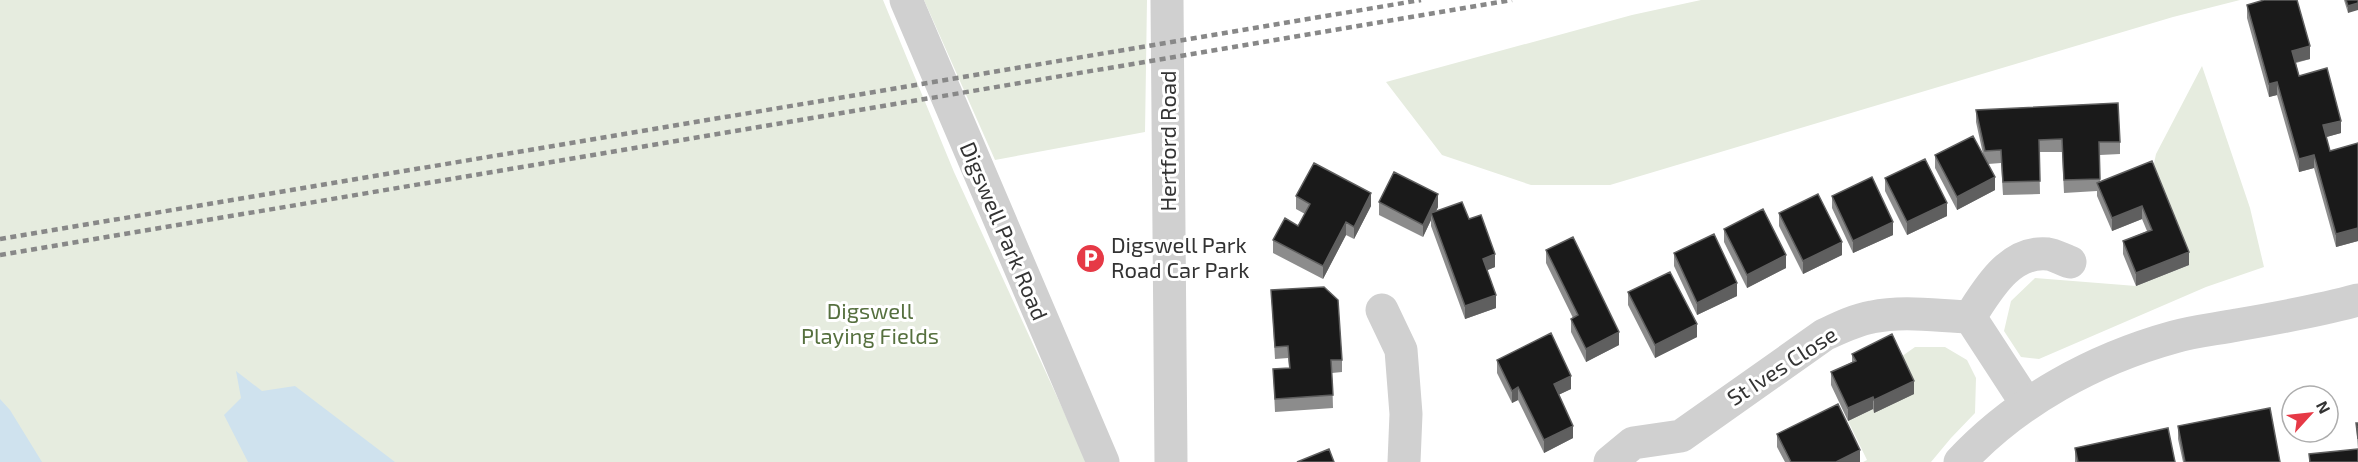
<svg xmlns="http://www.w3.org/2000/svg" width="2358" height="462" font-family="'Exo 2',sans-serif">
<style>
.green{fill:#e6ecdf}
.water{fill:#cfe2ee}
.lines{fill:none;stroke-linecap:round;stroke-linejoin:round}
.minor{stroke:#d0d0d0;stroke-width:33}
.tertiary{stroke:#d0d0d0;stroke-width:33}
.rail{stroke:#888;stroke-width:4.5;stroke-dasharray:6 4.5;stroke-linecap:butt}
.wall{fill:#8c8c8c}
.shaded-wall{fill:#5f5f5f}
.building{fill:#1a1a1a;stroke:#5f5f5f;stroke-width:1.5}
.labels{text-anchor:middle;stroke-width:6;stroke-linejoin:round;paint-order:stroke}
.street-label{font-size:22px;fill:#333;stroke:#fff}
.poi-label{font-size:22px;fill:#333;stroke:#fff;text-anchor:start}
.park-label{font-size:22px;fill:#56703f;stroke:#fff}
</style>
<rect width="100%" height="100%" fill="#fff"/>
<path class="green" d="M 0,0 L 883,0 L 954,172 L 1087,462 L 0,462 Z
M 924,0 L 1147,0 L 1145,132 L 995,160 Z
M 1701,0 L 2240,0 L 2173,17 L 1610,185 L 1531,185 L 1442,155 L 1386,82 L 1632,15 Z
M 2202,66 L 2250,208 L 2264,267 L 2206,287 L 2039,359 L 2021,357 L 2004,331 L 2011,301 L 2035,278 L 2136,286 L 2189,265 L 2152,173 L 2156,154 Z
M 1915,347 L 1945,347 L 1967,360 L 1976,378 L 1975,413 L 1951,438 L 1931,462 L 1863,462 L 1867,460 L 1848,421 L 1873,409 L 1874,412 L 1898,359 Z"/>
<path class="water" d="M 236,371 L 262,391 L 295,386 L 395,462 L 248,462 L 224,415 L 241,398 Z
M 0,399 L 10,410 L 42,462 L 0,462 Z"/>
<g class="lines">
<path class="minor" d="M 906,0 L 1103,462
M 1382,310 L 1401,350 L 1406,414 L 1404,462
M 1970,317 L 2026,403
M 1610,462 L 1633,443 L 1681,436 L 1824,335 C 1839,328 1855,320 1872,317 C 1904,310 1938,316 1970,317 C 1987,291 2009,250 2048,254 C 2055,255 2063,260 2070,262"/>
<path class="tertiary" d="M 1167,0 L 1171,462
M 1960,462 C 2017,401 2094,359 2174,337 C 2195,331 2217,329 2237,325 C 2278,318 2318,311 2358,300"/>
<path class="rail" d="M 0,239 L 1421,0
M 0,255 L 1512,0"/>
</g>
<path class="wall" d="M 2344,0 L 2358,0 L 2348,13 Z
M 2247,5 L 2310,59 L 2296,63 L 2299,76 L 2341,133 L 2326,137 L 2330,151 L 2358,143 L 2358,241 L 2336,247 L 2314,168 L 2299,172 L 2277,95 L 2269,97 L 2247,18 Z
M 1976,110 L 2120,142 L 2120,154 L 2100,155 L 2100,182 L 2152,161 L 2189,265 L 2136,286 L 2123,254 L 2123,241 L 2147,231 L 2142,219 L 2112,231 L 2097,196 L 2097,191 L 2064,193 L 2062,152 L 2039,152 L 2040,194 L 2003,195 L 2001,163 L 1988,164 L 1995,190 L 1957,210 L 1935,168 L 1935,155 L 1983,154 L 1976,122 Z
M 1885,178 L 1947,216 L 1907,235 L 1885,191 Z
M 1296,196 L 1371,206 L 1354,239 L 1346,235 L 1323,279 L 1273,253 L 1273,240 L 1298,226 L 1305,214 L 1296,209 Z
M 1832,196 L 1893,235 L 1853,253 L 1832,208 Z
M 1379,202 L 1438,207 L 1436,211 L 1469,219 L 1495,267 L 1487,270 L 1496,308 L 1465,319 L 1431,226 L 1431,220 L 1423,237 L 1379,215 Z
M 1779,213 L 1842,255 L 1803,274 L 1779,226 Z
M 1724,229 L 1786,268 L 1747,288 L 1724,242 Z
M 1546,250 L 1619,345 L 1586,362 L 1571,332 L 1571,319 L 1573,318 L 1546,263 Z
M 1674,253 L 1737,296 L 1697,315 L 1674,266 Z
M 1271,290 L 1342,360 L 1342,372 L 1332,373 L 1333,408 L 1275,412 L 1273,369 L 1289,368 L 1288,358 L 1275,359 Z
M 1628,292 L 1697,337 L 1655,358 L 1628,305 Z
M 1852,354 L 1914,394 L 1874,413 L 1873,409 L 1848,421 L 1831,385 L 1831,372 L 1852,362 Z
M 1497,360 L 1571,389 L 1558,395 L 1573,438 L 1544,453 L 1518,400 L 1512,403 L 1497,373 Z
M 2356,423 L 2358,423 L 2358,462 L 2309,462 L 2309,454 L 2358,449 Z
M 2178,426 L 2280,462 L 2183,462 L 2178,439 Z
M 1777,434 L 1860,462 L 1785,462 L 1777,447 Z
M 2075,448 L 2175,462 L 2075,462 Z"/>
<path class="shaded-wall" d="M 2358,3 L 2358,10 L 2348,13 L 2348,6 Z
M 2310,46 L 2310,59 L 2292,63 L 2292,51 Z
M 2277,82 L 2277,95 L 2269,97 L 2269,84 Z
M 2341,121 L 2341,133 L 2323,138 L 2323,125 Z
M 2314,155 L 2314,168 L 2299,172 L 2299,159 Z
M 1995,177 L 1995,190 L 1957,210 L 1957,197 Z
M 1371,193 L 1371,206 L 1354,239 L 1354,227 Z
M 1438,194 L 1438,207 L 1433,217 L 1431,213 L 1431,220 L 1423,237 L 1423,225 Z
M 1947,203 L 1947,216 L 1907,235 L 1907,222 Z
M 2142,206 L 2142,219 L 2112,231 L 2112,218 Z
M 1346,222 L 1346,235 L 1323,279 L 1323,266 Z
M 1893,222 L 1893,235 L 1853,253 L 1853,241 Z
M 2358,228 L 2358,241 L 2336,247 L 2336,234 Z
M 1842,242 L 1842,255 L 1803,274 L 1803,261 Z
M 2189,252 L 2189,265 L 2136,286 L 2136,273 Z
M 1495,254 L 1495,267 L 1483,272 L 1483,259 Z
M 1786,255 L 1786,268 L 1747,288 L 1747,275 Z
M 1737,283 L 1737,296 L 1697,315 L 1697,303 Z
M 1496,295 L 1496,308 L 1465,319 L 1465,306 Z
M 1697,324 L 1697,337 L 1655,358 L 1655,345 Z
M 1619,332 L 1619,345 L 1586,362 L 1586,349 Z
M 1571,376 L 1571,389 L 1554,397 L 1554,384 Z
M 1914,381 L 1914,394 L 1874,413 L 1874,400 Z
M 1518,387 L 1518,400 L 1512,403 L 1512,391 Z
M 1873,397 L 1873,409 L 1848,421 L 1848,408 Z
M 1573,426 L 1573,438 L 1544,453 L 1544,440 Z
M 1860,450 L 1860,462 L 1836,462 Z"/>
<path class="building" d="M 2264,0 L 2297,0 L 2310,46 L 2292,51 L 2299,76 L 2327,68 L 2341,121 L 2323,125 L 2330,151 L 2358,143 L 2358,228 L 2336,234 L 2314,155 L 2299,159 L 2277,82 L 2269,84 L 2247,5 Z
M 2346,0 L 2358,0 L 2358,3 L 2348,6 Z
M 2118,103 L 2120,142 L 2099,142 L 2100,179 L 2064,180 L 2062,139 L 2039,140 L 2040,181 L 2003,182 L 2001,150 L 1985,151 L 1976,110 Z
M 1973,136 L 1995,177 L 1957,197 L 1935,155 Z
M 1925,159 L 1947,203 L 1907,222 L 1885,178 Z
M 2152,161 L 2189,252 L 2136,273 L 2123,241 L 2152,230 L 2142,206 L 2112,218 L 2097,183 Z
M 1314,163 L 1371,193 L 1354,227 L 1346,222 L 1323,266 L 1273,240 L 1285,218 L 1298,226 L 1310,204 L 1296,196 Z
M 1394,172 L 1438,194 L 1423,225 L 1379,202 Z
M 1872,177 L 1893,222 L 1853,241 L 1832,196 Z
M 1818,194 L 1842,242 L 1803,261 L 1779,213 Z
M 1462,202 L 1469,219 L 1481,215 L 1495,254 L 1483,259 L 1496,295 L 1465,306 L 1431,213 Z
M 1763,209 L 1786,255 L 1747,275 L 1724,229 Z
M 1714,234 L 1737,283 L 1697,303 L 1674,253 Z
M 1573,237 L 1619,332 L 1586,349 L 1571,319 L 1578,315 L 1546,250 Z
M 1670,272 L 1697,324 L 1655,345 L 1628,292 Z
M 1324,287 L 1338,300 L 1342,360 L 1331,360 L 1333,395 L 1275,399 L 1273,369 L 1290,368 L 1288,346 L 1275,347 L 1271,290 Z
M 1551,333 L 1571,376 L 1554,384 L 1573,426 L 1544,440 L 1518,387 L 1512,391 L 1497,360 Z
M 1892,334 L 1914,381 L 1874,400 L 1873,397 L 1848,408 L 1831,372 L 1856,361 L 1852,354 Z
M 1838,404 L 1860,450 L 1836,462 L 1791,462 L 1777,434 Z
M 2270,408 L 2280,462 L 2185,462 L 2178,426 Z
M 2356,423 L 2358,423 L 2358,439 Z
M 2168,428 L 2175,462 L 2078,462 L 2075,448 Z
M 1329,449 L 1334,462 L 1297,462 Z
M 2358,449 L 2358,462 L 2310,462 L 2309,454 Z"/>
<defs>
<symbol id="parking-disc" viewBox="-11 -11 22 22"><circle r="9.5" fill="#e63946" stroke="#fff"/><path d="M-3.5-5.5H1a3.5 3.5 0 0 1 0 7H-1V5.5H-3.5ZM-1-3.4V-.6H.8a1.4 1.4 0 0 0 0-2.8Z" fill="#fff"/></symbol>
</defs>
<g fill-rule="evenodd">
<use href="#parking-disc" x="1074" y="242" width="33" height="33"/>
</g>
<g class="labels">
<g class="street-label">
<text transform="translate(1168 141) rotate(-90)" y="8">Hertford Road</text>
<text transform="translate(1004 231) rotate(67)" y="8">Digswell Park Road</text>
<text transform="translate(1782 366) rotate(-33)" y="8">St Ives Close</text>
</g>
<g class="poi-label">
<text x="1111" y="253">Digswell Park<tspan x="1111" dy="25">Road Car Park</tspan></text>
</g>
<g class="park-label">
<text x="870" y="319">Digswell<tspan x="870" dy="25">Playing Fields</tspan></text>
</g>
</g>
<g transform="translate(2310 414) rotate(63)"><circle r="28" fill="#ffffff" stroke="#adadad" stroke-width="1.5"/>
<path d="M0-4.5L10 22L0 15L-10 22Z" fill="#e63946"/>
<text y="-9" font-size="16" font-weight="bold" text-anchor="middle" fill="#333333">N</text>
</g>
</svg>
